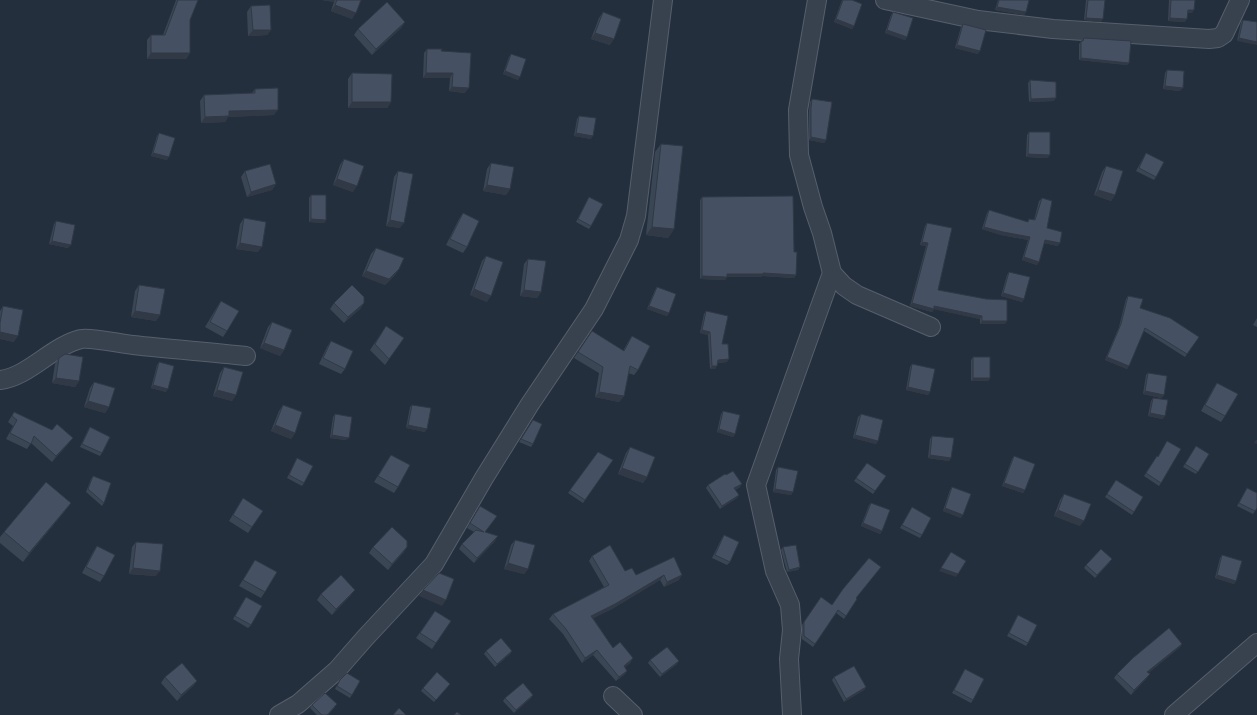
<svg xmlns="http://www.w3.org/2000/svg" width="1257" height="715" font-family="Roboto,sans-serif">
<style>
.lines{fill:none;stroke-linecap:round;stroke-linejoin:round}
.street-casing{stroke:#565f6c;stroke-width:20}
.street{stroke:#38414e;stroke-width:18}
.wall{fill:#3b4654}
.shaded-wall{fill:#303945}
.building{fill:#455162;stroke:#303945}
</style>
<rect width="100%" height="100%" fill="#242f3e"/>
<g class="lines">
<defs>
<path id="street" d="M 817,0 L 798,110 L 799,155 L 813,207 L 822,233 L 832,273 L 844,286 L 857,295 L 931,327
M 885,0 L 978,20 L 1053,29 L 1209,39 L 1218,38 L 1224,34 L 1240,0
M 0,380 C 28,377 52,346 81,339 C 92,337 121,344 133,345 C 170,349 208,352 246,356
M 613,696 L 633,715
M 279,715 L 298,704 L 337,670 L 365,638 L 434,564 L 484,478 L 530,404 L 594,309 L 629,240 L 636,216 L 663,0
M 792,715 L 789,659 L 792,630 L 790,605 L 775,571 L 756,485 L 832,273
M 1174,715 L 1257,643"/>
</defs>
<use href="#street" class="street-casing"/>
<use href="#street" class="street"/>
</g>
<path class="wall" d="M 176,0 L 198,0 L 190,20 L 190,53 L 186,59 L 147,59 L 147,40 L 151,35 L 163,35 Z
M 322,0 L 361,0 L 352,19 L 331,11 L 334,2 Z
M 842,0 L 852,0 L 854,26 L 852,29 L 834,22 Z
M 998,0 L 1029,0 L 1026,12 L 1024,15 L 995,10 Z
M 1086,0 L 1105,0 L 1101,22 L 1084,20 Z
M 1169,0 L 1195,0 L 1192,13 L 1188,13 L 1185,22 L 1168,21 Z
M 251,6 L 271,30 L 267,35 L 248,36 L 247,12 Z
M 603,12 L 610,45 L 591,39 L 599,18 Z
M 893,12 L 907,37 L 905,40 L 885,33 L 891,15 Z
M 1243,20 L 1257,22 L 1237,41 L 1241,22 Z
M 405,22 L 401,28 L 372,55 L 354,35 L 358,29 Z
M 963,24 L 978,54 L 955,48 L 961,27 Z
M 1084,38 L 1129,63 L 1127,65 L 1079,60 L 1079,44 Z
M 427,49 L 441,51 L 465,93 L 449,91 L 450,78 L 423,78 L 424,53 Z
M 511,54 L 518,80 L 503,74 L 509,57 Z
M 1167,70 L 1180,91 L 1163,89 L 1165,73 Z
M 352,73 L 391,102 L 387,108 L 348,108 L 348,79 Z
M 1030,80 L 1054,101 L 1029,102 L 1028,83 Z
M 255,89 L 274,115 L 228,117 L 225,122 L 201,123 L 200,101 L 204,95 L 252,93 Z
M 812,99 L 826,140 L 824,143 L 809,140 L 809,111 L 810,102 Z
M 579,116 L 591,139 L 574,136 L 577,119 Z
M 1029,132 L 1048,158 L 1026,157 L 1027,135 Z
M 159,133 L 167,160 L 151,156 L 157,136 Z
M 661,144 L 674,229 L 668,238 L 646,235 L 655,152 Z
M 1146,153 L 1156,177 L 1154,180 L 1136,171 Z
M 344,159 L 353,192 L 333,185 L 340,165 Z
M 491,163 L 510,189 L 506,195 L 483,191 L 487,169 Z
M 1106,166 L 1115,195 L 1111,201 L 1094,195 L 1102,172 Z
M 245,171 L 276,184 L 272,190 L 247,197 L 241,177 Z
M 398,171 L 400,228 L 386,226 L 394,177 Z
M 311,195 L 326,220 L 324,223 L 309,222 L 309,198 Z
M 589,197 L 591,226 L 589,229 L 576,222 Z
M 702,197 L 794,252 L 796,275 L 794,278 L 762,276 L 761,277 L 727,277 L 725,280 L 700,279 L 700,200 Z
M 1042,198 L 1047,228 L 1058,246 L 1044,243 L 1037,265 L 1022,260 L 1028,240 L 1001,235 L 982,229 L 987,213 L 989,210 L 1027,222 L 1029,219 L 1034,220 L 1039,201 Z
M 463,213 L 467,247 L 463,253 L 446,245 L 459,219 Z
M 244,218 L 258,252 L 236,249 L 240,224 Z
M 56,221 L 68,248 L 49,244 L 54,224 Z
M 927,223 L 938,290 L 1005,324 L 980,324 L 980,319 L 934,309 L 932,312 L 910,306 L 926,246 L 920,245 L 925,226 Z
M 376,248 L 399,269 L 395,275 L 385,285 L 362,276 L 371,254 Z
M 486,256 L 487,302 L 470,295 L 482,261 Z
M 528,259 L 541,292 L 537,298 L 520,296 L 524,264 Z
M 1009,272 L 1024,299 L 1022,302 L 1001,296 L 1007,275 Z
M 139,285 L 160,315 L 156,321 L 131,317 L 135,291 Z
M 657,287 L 669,313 L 667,316 L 647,309 L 655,290 Z
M 1128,296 L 1140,308 L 1199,337 L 1185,357 L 1144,331 L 1127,369 L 1105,360 L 1119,327 L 1126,299 Z
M 221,301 L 227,331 L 223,337 L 205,327 L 217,307 Z
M 334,303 L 364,303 L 360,309 L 344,323 L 330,309 Z
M 3,306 L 14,342 L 0,339 L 0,311 Z
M 706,311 L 722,344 L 727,362 L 718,363 L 715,369 L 710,369 L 708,335 L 700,333 L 704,314 Z
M 1257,318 L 1257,327 L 1253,325 Z
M 272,322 L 284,350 L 280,356 L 260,348 L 268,327 Z
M 386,326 L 404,338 L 385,365 L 370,350 Z
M 592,331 L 623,351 L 628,342 L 632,336 L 638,370 L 634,375 L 628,373 L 624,396 L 619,402 L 595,397 L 599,373 L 574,358 Z
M 331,341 L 345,369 L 341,374 L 319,364 L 327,347 Z
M 973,357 L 990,378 L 988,381 L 971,381 L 971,360 Z
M 59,358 L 79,381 L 75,387 L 52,383 L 55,364 Z
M 159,362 L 166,392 L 151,388 L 157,365 Z
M 912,364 L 930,392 L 928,395 L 906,390 L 910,367 Z
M 224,367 L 236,395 L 232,401 L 213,396 L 220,373 Z
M 1148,373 L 1164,395 L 1161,398 L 1143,394 L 1146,375 Z
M 94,382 L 109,407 L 105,413 L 84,407 L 90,388 Z
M 1217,383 L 1225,416 L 1221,422 L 1201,411 L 1213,389 Z
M 1153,398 L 1163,419 L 1148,416 L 1151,401 Z
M 283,405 L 295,433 L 291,439 L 271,431 L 279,411 Z
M 412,405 L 425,432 L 406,428 L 410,407 Z
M 723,411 L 735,434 L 733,437 L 717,432 L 721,414 Z
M 14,412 L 69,443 L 52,462 L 31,443 L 27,449 L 6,439 L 13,426 L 8,422 Z
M 335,414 L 346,440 L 330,438 L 333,417 Z
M 861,414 L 878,441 L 876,444 L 853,438 L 858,417 Z
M 533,420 L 533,444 L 531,447 L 519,442 Z
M 90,427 L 102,453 L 100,456 L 80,447 L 88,430 Z
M 932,436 L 951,458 L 949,461 L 928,458 L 930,439 Z
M 1167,441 L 1161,483 L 1159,486 L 1144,476 L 1157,456 L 1158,457 Z
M 1196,446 L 1209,454 L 1196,474 L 1183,467 Z
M 630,447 L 647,477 L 643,483 L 618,474 L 626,453 Z
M 598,452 L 613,460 L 583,503 L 568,493 Z
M 391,455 L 398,487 L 394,493 L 374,482 Z
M 1014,456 L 1025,490 L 1023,493 L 1002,486 L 1012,459 Z
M 297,458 L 304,483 L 302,486 L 287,478 Z
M 867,463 L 886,476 L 873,494 L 854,481 Z
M 778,467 L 793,492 L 791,495 L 773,492 L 776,470 Z
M 726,475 L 740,487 L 735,490 L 739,495 L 737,498 L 720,509 L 706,488 L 708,485 Z
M 93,476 L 104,503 L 102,506 L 86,492 L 91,479 Z
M 1116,480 L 1143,497 L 1132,515 L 1105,497 Z
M 952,487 L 961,518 L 943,511 L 950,490 Z
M 1247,488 L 1255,511 L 1253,514 L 1237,506 Z
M 1064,494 L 1080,526 L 1054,516 L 1060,500 Z
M 243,498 L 252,527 L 248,533 L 229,521 Z
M 71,503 L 65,511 L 23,562 L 0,543 L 0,537 L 4,532 Z
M 871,503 L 882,531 L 880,534 L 861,526 L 869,505 Z
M 480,506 L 485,532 L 495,541 L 474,563 L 459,549 L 462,544 L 474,532 L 467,528 Z
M 912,507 L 922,535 L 920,538 L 900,528 Z
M 724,535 L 730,562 L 727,565 L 712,558 L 722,538 Z
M 515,540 L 528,569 L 524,574 L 504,569 L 511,545 Z
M 136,542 L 156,576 L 129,574 L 132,547 Z
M 97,546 L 104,576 L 100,582 L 82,573 L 93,552 Z
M 373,547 L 407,547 L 403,553 L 388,570 L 369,553 Z
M 783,547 L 800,567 L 798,570 L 787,572 L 781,550 Z
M 1222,555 L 1236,581 L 1234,584 L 1215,578 L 1220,558 Z
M 592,556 L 625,571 L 636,575 L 674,557 L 679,580 L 664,587 L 660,580 L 612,609 L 593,618 L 613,648 L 633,658 L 630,663 L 625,667 L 627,671 L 624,675 L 616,681 L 593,655 L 582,663 L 563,634 L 549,619 L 553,614 L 604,587 L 589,561 Z
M 255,560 L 265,592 L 261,598 L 239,586 Z
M 1110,562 L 1095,578 L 1084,568 L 1086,565 Z
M 321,594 L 351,595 L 332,615 L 317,600 Z
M 821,597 L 832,605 L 857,598 L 857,599 L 844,619 L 836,613 L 813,647 L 802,639 L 802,625 Z
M 244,600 L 251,625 L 248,628 L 233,619 Z
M 435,611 L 451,621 L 432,649 L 416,638 Z
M 1018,615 L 1028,643 L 1026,646 L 1007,636 Z
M 1182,644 L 1179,648 L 1148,673 L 1150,674 L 1146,679 L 1131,695 L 1114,678 L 1117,674 Z
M 486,651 L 512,651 L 510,654 L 495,667 L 484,654 Z
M 650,660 L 677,664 L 660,677 L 648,663 Z
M 965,669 L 973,700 L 971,703 L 952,693 Z
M 165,677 L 197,681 L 193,686 L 177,701 L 161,683 Z
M 834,677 L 866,687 L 864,690 L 844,702 L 832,680 Z
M 340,680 L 352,695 L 350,698 L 335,689 Z
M 448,686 L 434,702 L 421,691 L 423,688 Z
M 533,695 L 531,698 L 514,713 L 503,701 L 505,698 Z
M 312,705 L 335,707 L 328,715 L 317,715 L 310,708 Z"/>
<path class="shaded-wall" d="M 322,0 L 335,0 L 334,2 Z
M 335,5 L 356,13 L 352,19 L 331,11 Z
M 997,7 L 1026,12 L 1024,15 L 995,10 Z
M 1188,10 L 1194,10 L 1192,13 L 1186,13 Z
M 1086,18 L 1103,19 L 1101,22 L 1084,20 Z
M 1170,18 L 1187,19 L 1185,22 L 1168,21 Z
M 836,19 L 854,26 L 852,29 L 834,22 Z
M 405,22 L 401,28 L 372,55 L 376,49 Z
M 253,30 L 271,30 L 267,35 L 248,36 Z
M 887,30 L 907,37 L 905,40 L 885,33 Z
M 595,33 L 614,39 L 610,45 L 591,39 Z
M 1239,38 L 1257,42 L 1257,45 L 1237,41 Z
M 957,45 L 980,51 L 978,54 L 955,48 Z
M 151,53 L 190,53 L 186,59 L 147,59 Z
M 1081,58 L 1129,63 L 1127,65 L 1079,60 Z
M 505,71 L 520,77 L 518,80 L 503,74 Z
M 426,73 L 453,73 L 450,78 L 423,78 Z
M 1165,86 L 1183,88 L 1180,91 L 1163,89 Z
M 452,87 L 469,88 L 465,93 L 449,91 Z
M 1056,98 L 1054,101 L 1029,102 L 1031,99 Z
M 352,102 L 391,102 L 387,108 L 348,108 Z
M 278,110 L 274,115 L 228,117 L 225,122 L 201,123 L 205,117 L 229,111 Z
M 576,133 L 593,136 L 591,139 L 574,136 Z
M 811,137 L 826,140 L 824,143 L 809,140 Z
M 153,153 L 169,157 L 167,160 L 151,156 Z
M 1028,154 L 1050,155 L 1048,158 L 1026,157 Z
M 337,179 L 357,186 L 353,192 L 333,185 Z
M 276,184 L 272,190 L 247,197 L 251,192 Z
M 487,185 L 510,189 L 506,195 L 483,191 Z
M 1098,190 L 1115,195 L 1111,201 L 1094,195 Z
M 311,219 L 326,220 L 324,223 L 309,222 Z
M 390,220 L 404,223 L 400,228 L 386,226 Z
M 652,227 L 674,229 L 668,238 L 646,235 Z
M 984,227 L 1030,237 L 1028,240 L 1001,235 L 982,229 Z
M 1045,240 L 1060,243 L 1058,246 L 1043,243 Z
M 52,241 L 71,245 L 68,248 L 49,244 Z
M 922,242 L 928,243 L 926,246 L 920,245 Z
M 240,243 L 262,247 L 258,252 L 236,249 Z
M 1024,257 L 1039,262 L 1037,265 L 1022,260 Z
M 399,269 L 395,275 L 385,285 L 362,276 L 366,271 Z
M 763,273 L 796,275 L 794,278 L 762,276 L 761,277 L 727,277 L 725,280 L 700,279 L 702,276 L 727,274 Z
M 474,289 L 491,296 L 487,302 L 470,295 Z
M 524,290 L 541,292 L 537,298 L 520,296 Z
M 1003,293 L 1024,299 L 1022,302 L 1001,296 Z
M 364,303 L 360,309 L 344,323 L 348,317 Z
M 912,303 L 934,306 L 982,316 L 980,319 L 933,309 L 934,309 L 932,312 L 910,306 Z
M 649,306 L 669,313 L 667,316 L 647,309 Z
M 135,311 L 160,315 L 156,321 L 131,317 Z
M 982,321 L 1007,321 L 1005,324 L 980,324 Z
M 702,330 L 710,332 L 708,335 L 700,333 Z
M 0,332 L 18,336 L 14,342 L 0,339 Z
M 264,343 L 284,350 L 280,356 L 260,348 Z
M 1107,357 L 1129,366 L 1127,369 L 1105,360 Z
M 729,359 L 727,362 L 716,363 L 718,360 Z
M 712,366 L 717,366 L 715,369 L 710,369 Z
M 56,378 L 79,381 L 75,387 L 52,383 Z
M 973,378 L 990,378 L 988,381 L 971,381 Z
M 153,385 L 168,389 L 166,392 L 151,388 Z
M 908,387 L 930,392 L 928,395 L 906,390 Z
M 217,390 L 236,395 L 232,401 L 213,396 Z
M 1145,391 L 1164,395 L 1161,398 L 1143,394 Z
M 599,392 L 624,396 L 619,402 L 595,397 Z
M 88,401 L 109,407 L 105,413 L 84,407 Z
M 1150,413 L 1165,416 L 1163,419 L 1148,416 Z
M 275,425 L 295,433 L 291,439 L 271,431 Z
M 408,425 L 427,429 L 425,432 L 406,428 Z
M 719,429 L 735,434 L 733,437 L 717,432 Z
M 332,435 L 349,438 L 346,440 L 330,438 Z
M 855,435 L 878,441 L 876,444 L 853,438 Z
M 73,438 L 69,443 L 52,462 L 56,456 Z
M 1256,440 L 1257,440 L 1257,444 L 1254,443 Z
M 930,455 L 951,458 L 949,461 L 928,458 Z
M 622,468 L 647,477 L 643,483 L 618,474 Z
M 1004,483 L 1025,490 L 1023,493 L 1002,486 Z
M 742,484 L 740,487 L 732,491 L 734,488 Z
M 775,489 L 793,492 L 791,495 L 773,492 Z
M 739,495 L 737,498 L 720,509 L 722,506 Z
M 71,503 L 65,511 L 23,562 L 29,553 Z
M 945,508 L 963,515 L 961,518 L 943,511 Z
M 1058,510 L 1084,521 L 1080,526 L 1054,516 Z
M 863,523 L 882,531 L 880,534 L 861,526 Z
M 498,536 L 495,541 L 474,563 L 477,558 Z
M 407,547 L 403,553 L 388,570 L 392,564 Z
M 1112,559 L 1110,562 L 1095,578 L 1097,575 Z
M 508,563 L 528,569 L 524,574 L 504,569 Z
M 800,567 L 798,570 L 787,572 L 789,570 Z
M 133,568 L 160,571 L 156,576 L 129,574 Z
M 941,568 L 958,574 L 956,577 L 939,571 Z
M 664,575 L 660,580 L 612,609 L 588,621 L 591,616 Z
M 682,575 L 679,580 L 664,587 L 667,582 Z
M 1217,575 L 1236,581 L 1234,584 L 1215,578 Z
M 355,590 L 351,595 L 332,615 L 336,609 Z
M 423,590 L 446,600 L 442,606 L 419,596 Z
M 1182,644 L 1179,648 L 1144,677 L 1147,672 Z
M 597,650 L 593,655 L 582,663 L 585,658 Z
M 512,651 L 510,654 L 495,667 L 497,664 Z
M 633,658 L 630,663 L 621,671 L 624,666 Z
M 679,661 L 677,664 L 660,677 L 662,674 Z
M 627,671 L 624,675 L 616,681 L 619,677 Z
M 1150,674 L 1146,679 L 1131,695 L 1134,690 Z
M 197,681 L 193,686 L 177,701 L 181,695 Z
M 866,687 L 864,690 L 844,702 L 846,699 Z
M 533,695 L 531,698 L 514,713 L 516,710 Z"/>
<path class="building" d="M 178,0 L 198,0 L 190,20 L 190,53 L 151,53 L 151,35 L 165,35 Z
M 337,0 L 361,0 L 356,13 L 335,5 Z
M 843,0 L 852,0 L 862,4 L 854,26 L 836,19 Z
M 999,0 L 1029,0 L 1026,12 L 997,7 Z
M 1088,0 L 1105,0 L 1103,19 L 1086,18 Z
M 1171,0 L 1195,0 L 1194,10 L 1188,10 L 1187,19 L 1170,18 Z
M 387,2 L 405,22 L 376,49 L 358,29 Z
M 270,5 L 271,30 L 253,30 L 251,6 Z
M 603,12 L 621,19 L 614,39 L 595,33 Z
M 893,12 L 913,18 L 907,37 L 887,30 Z
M 1243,20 L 1257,22 L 1257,42 L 1239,38 Z
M 963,24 L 986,30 L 980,51 L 957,45 Z
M 1084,38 L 1131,41 L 1129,63 L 1081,58 L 1081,41 L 1083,41 Z
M 427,49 L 442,49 L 441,51 L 471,53 L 469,88 L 452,87 L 453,73 L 426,73 Z
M 511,54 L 526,59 L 520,77 L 505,71 Z
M 1167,70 L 1184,71 L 1183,88 L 1165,86 Z
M 352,73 L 392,74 L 391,102 L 352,102 Z
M 1030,80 L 1056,82 L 1056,98 L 1031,99 Z
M 278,88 L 278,110 L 229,111 L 229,116 L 205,117 L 204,95 L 255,93 L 255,89 Z
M 812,99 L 832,102 L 826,140 L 811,137 L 811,108 Z
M 579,116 L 596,118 L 593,136 L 576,133 Z
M 1029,132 L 1050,132 L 1050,155 L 1028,154 Z
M 159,133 L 175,138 L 169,157 L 153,153 Z
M 661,144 L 683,146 L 674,229 L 652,227 Z
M 1146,153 L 1164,162 L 1156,177 L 1139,168 Z
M 344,159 L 364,166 L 357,186 L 337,179 Z
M 491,163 L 514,167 L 510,189 L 487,185 Z
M 270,164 L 276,184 L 251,192 L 245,171 Z
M 1106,166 L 1123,171 L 1115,195 L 1098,190 Z
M 398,171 L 413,174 L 404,223 L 390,220 Z
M 311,195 L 326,195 L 326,220 L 311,219 Z
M 793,196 L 794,252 L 797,252 L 796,275 L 763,273 L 763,274 L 727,274 L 727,277 L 702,276 L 702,197 Z
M 589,197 L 603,204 L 591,226 L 578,219 Z
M 1042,198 L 1052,201 L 1047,228 L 1062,232 L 1060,243 L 1045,240 L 1039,262 L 1024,257 L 1030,237 L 1003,232 L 984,227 L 989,210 L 1028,222 L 1029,219 L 1035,220 Z
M 463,213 L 479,221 L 467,247 L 450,239 Z
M 244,218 L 266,222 L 262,247 L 240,243 Z
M 56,221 L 75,225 L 71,245 L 52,241 Z
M 927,223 L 952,228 L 938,290 L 986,299 L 1007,300 L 1007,321 L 982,321 L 982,316 L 934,306 L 934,309 L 912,303 L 928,243 L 922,242 Z
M 376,248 L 404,258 L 399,269 L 389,279 L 366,271 Z
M 486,256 L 503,262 L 491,296 L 474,289 Z
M 528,259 L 546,261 L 541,292 L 524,290 Z
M 1009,272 L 1030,277 L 1024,299 L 1003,293 Z
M 139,285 L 165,289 L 160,315 L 135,311 Z
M 352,285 L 364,297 L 364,303 L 348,317 L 334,303 Z
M 657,287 L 676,294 L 669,313 L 649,306 Z
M 1128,296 L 1143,299 L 1140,308 L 1170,318 L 1199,337 L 1187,354 L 1145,328 L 1129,366 L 1107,357 L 1121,324 Z
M 221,301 L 239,311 L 227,331 L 210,322 Z
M 3,306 L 23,310 L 18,336 L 0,332 L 0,323 Z
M 706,311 L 728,316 L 722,344 L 728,344 L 729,359 L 718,360 L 717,366 L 712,366 L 710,332 L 702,330 Z
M 272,322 L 292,330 L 284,350 L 264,343 Z
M 386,326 L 404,338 L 389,359 L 375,344 Z
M 592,331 L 624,351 L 632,336 L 650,346 L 638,370 L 630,366 L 624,396 L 599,392 L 603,367 L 578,352 Z
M 331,341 L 353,351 L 345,369 L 323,358 Z
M 65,354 L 83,357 L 79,381 L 56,378 L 59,358 Z
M 973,357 L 990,357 L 990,378 L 973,378 Z
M 159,362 L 174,366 L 168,389 L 153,385 Z
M 912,364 L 935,369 L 930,392 L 908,387 Z
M 224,367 L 243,372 L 236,395 L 217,390 Z
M 1148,373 L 1167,376 L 1164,395 L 1145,391 Z
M 94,382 L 115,388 L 109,407 L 88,401 Z
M 1217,383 L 1238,394 L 1225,416 L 1205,405 Z
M 1153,398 L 1168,400 L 1165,416 L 1150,413 Z
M 283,405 L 302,412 L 295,433 L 275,425 Z
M 412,405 L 431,408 L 427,429 L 408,425 Z
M 723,411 L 740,415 L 735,434 L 719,429 Z
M 14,412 L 52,430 L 57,424 L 73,438 L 56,456 L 34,436 L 31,444 L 10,433 L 17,420 L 12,416 Z
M 335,414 L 352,417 L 349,438 L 332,435 Z
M 861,414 L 883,420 L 878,441 L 855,435 Z
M 533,420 L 542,424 L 533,444 L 521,439 Z
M 90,427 L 110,437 L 102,453 L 82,444 Z
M 932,436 L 954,438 L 951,458 L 930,455 Z
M 1167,441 L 1181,449 L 1161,483 L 1146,473 L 1157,456 L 1158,457 Z
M 1196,446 L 1209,454 L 1198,472 L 1185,464 Z
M 630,447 L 655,457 L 647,477 L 622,468 Z
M 598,452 L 613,460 L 585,500 L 570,490 Z
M 391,455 L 410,465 L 398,487 L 378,476 Z
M 1014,456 L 1035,464 L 1025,490 L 1004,483 Z
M 297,458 L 313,466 L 304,483 L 289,475 Z
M 867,463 L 886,476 L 875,491 L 856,478 Z
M 778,467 L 798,471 L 793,492 L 775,489 Z
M 733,471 L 742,484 L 734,488 L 739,495 L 722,506 L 708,485 L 725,474 L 726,475 Z
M 93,476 L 111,483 L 104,503 L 88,489 Z
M 1116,480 L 1143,497 L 1134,512 L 1107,494 Z
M 46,482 L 71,503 L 29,553 L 4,532 Z
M 952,487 L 971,494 L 963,515 L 945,508 Z
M 1247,488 L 1257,493 L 1257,508 L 1255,511 L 1239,503 Z
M 1064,494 L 1091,504 L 1084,521 L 1058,510 Z
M 243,498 L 263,511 L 252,527 L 233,515 Z
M 871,503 L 890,510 L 882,531 L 863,523 Z
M 480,506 L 497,516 L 485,532 L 498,536 L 477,558 L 462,544 L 476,530 L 484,532 L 470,523 Z
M 912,507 L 931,518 L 922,535 L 902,525 Z
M 392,527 L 407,541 L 407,547 L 392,564 L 373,547 Z
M 724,535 L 739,542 L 730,562 L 715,555 Z
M 515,540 L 535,545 L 528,569 L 508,563 Z
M 136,542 L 163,544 L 160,571 L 133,568 Z
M 610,545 L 625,571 L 632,568 L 636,575 L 674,557 L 682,575 L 667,582 L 664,575 L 615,604 L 591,616 L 613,648 L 620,642 L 633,658 L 624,666 L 627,671 L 619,677 L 597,650 L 585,658 L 566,629 L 553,614 L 609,585 L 592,556 Z
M 796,545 L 800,567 L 789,570 L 783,547 Z
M 97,546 L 115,555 L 104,576 L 86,567 Z
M 1101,549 L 1112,559 L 1097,575 L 1086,565 Z
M 951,552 L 966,561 L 958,574 L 941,568 Z
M 1222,555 L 1242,561 L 1236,581 L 1217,575 Z
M 869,558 L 881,567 L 856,598 L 857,599 L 846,616 L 838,610 L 815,644 L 804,636 L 804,622 L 821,597 L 832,605 L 843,589 Z
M 255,560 L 277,572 L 265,592 L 243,580 Z
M 439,573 L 454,579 L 446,600 L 423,590 Z
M 341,575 L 355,590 L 336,609 L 321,594 Z
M 246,597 L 262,606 L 251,625 L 235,616 Z
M 435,611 L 451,621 L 436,643 L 420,633 Z
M 1018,615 L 1037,625 L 1028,643 L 1009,633 Z
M 1169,628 L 1182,644 L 1147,672 L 1150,674 L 1134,690 L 1117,674 L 1133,658 Z
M 501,638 L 512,651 L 497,664 L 486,651 Z
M 667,647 L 679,661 L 662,674 L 650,660 Z
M 182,663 L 197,681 L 181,695 L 165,677 Z
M 854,666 L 866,687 L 846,699 L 834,677 Z
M 965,669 L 984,679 L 973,700 L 954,690 Z
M 437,672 L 450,684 L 436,700 L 423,688 Z
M 347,673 L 360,681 L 352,695 L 337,686 L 340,680 Z
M 523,683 L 533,695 L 516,710 L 505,698 Z
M 325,693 L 337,704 L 327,715 L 322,715 L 312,705 Z
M 399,708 L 406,715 L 393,715 Z
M 457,712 L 461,715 L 454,715 Z"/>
</svg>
